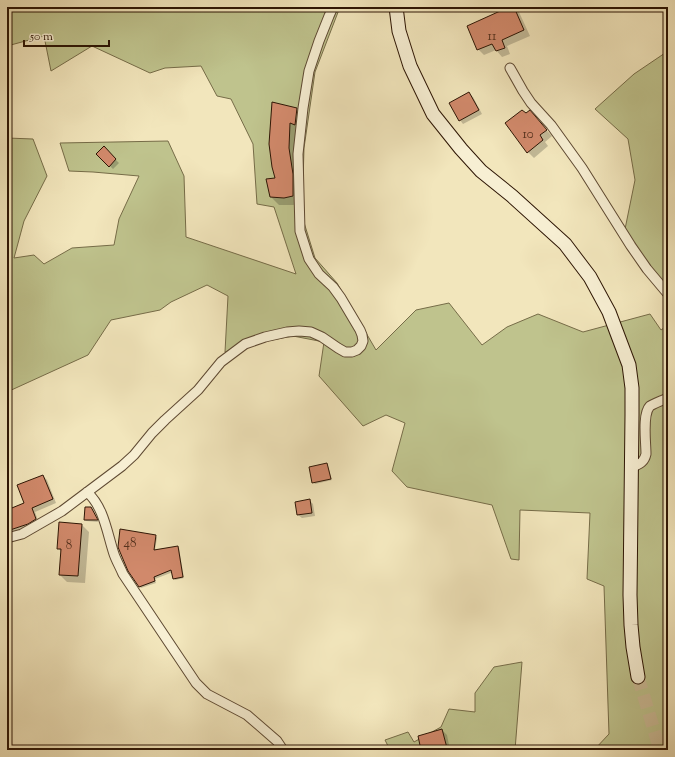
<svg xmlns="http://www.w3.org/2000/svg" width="675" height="757" font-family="'Sorts Mill Goudy',serif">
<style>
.green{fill:#bfc38d;stroke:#766c48}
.shadow{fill:#0003}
.building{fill:#d1896b;stroke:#2d1504}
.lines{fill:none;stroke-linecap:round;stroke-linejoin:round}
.secondary-tunnel{stroke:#cbbc97;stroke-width:13;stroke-dasharray:13 6;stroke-linecap:butt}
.minor-casing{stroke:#5e4932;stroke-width:11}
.secondary-casing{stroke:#2d1504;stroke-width:15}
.minor{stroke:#f7efd3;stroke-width:9}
.secondary{stroke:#f7efd3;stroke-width:13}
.labels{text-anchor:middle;stroke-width:3;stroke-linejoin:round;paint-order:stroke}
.number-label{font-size:13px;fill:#56321e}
</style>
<rect width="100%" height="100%" fill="#f2e6bc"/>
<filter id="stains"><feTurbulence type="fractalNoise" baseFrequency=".005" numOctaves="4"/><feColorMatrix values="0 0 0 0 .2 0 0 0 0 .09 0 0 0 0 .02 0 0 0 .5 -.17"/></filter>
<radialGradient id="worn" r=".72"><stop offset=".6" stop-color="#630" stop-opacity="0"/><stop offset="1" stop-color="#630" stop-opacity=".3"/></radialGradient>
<path class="green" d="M 7,7 L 340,7 L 315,72 L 304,148 L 302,216 L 315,258 L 337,283 L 376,350 L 416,310 L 449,303 L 482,345 L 507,327 L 538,314 L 583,332 L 650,314 L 661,330 L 668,325 L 668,750 L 594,750 L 609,734 L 604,586 L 587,579 L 590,513 L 520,510 L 519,560 L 511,559 L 492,505 L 407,487 L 392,471 L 405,423 L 386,415 L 363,426 L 319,376 L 324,342 L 293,336 L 251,344 L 225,352 L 228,296 L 207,285 L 171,302 L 160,310 L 111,320 L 88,355 L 7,392 L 7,138 L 33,139 L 47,176 L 24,221 L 14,258 L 34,255 L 44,264 L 72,248 L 114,245 L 119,219 L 139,176 L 93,172 L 69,171 L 60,143 L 168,141 L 184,176 L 186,237 L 296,274 L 274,207 L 257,204 L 253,144 L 231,99 L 217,96 L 201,66 L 165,68 L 150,73 L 92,46 L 51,71 L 44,36 L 7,46 Z
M 668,51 L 668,299 L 645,269 L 623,239 L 635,180 L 628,139 L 595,109 L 634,74 Z
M 522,662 L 515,750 L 390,750 L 385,740 L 408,732 L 414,742 L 441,727 L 449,709 L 475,712 L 475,693 L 494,667 Z"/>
<path class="shadow" d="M 512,7 L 513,7 L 519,12 L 530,36 L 507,46 L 510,54 L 502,57 L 496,50 L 484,55 L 478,49 Z
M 469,93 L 473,97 L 482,114 L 463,124 L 460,120 Z
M 296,109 L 304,117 L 303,132 L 301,204 L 293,205 L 279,205 L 271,197 L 276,179 L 270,144 Z
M 535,118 L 552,136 L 545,142 L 548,146 L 534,158 L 528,152 L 506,123 Z
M 104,148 L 119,163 L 113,169 L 98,154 Z
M 327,464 L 328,466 L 332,480 L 315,484 L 313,482 Z
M 43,476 L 47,480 L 56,503 L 35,512 L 39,523 L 15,534 L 11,530 L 7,520 L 7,511 L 25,504 Z
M 309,500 L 313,504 L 315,516 L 302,518 L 298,515 Z
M 91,508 L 93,509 L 98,522 L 86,521 L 85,520 Z
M 82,525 L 89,532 L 85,583 L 67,582 L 60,575 L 61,552 L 59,549 Z
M 156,536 L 157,538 L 155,550 L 178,547 L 179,548 L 184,578 L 175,580 L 174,578 L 173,572 L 155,579 L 156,583 L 141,588 L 139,586 Z
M 442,730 L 447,735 L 450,750 L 422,750 Z"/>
<path class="building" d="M 509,7 L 514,7 L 524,30 L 502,40 L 505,48 L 496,51 L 492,44 L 477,50 L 467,26 Z
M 469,92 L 479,110 L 459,121 L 449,103 Z
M 272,102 L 297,108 L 295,125 L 290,123 L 289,148 L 293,174 L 293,196 L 284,198 L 270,197 L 266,179 L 275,178 L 272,167 L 269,144 Z
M 522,110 L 526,113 L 530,110 L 547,130 L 540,135 L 543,140 L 527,153 L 505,123 Z
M 104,146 L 116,159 L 109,167 L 96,154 Z
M 327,463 L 331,479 L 312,483 L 309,467 Z
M 43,475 L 53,499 L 32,508 L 36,519 L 28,524 L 10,530 L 7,522 L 7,510 L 24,503 L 17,485 Z
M 310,499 L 312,513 L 297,515 L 295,502 Z
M 85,507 L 91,507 L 98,520 L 84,520 Z
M 59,522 L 82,524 L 78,576 L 59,575 L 61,549 L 57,549 Z
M 120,529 L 156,535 L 154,550 L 178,546 L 183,577 L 173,579 L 171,570 L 154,577 L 155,581 L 139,587 L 128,571 L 120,552 L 118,547 Z
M 442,729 L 447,748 L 437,750 L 421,750 L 418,736 Z"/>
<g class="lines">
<path class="secondary-tunnel" d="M 638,677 L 660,750"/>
<defs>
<path id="minor" d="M 510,68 L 523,91 L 531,103 L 551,125 L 582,168 L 631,246 L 647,269 L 668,294
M 631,468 C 639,464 644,463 646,454 C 646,442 642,414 650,406 C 655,403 663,400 668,398
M 87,492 C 104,507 107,533 114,554 C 116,560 120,567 123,574 L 196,683 L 207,694 L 247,715 L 277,741 L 283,750
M 7,538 L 22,534 L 62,511 L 122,466 L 134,455 L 152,433 L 165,420 L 198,390 L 221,362 L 245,344 L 265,337 L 287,332 L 299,331 L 311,332 L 322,337 L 338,348 L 345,352 L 352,352 L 357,350 L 361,346 L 363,341 L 362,335 L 360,330 L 341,298 L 333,287 L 319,274 L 309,259 L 300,231 L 298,154 L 303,108 L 309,71 L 319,41 L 329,16 L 333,7"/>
<path id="secondary" d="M 396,7 L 399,31 L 410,66 L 433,114 L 461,149 L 481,171 L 512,196 L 565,244 L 590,277 L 609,312 L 629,365 L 632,388 L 632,415 L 630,595 L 631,625 L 633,647 L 638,677"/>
</defs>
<use href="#minor" class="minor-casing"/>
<use href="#secondary" class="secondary-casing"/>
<use href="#minor" class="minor"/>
<use href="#secondary" class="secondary"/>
</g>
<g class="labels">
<g class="number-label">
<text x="492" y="40">11</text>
<text x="528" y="138">10</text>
<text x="130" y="547">48</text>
<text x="69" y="549">8</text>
</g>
</g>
<rect width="675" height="757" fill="none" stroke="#f2e6bc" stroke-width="24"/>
<rect x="8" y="8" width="659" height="741" fill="none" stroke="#2d1504" stroke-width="2"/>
<rect x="12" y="12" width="651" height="733" fill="none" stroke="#2d1504"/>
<path d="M24 40v6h85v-6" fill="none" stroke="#2d1504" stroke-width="2"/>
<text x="30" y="40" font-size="12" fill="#2d1504" stroke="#f7efd3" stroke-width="3" paint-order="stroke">50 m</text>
<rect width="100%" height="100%" filter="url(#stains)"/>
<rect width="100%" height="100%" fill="url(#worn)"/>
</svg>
